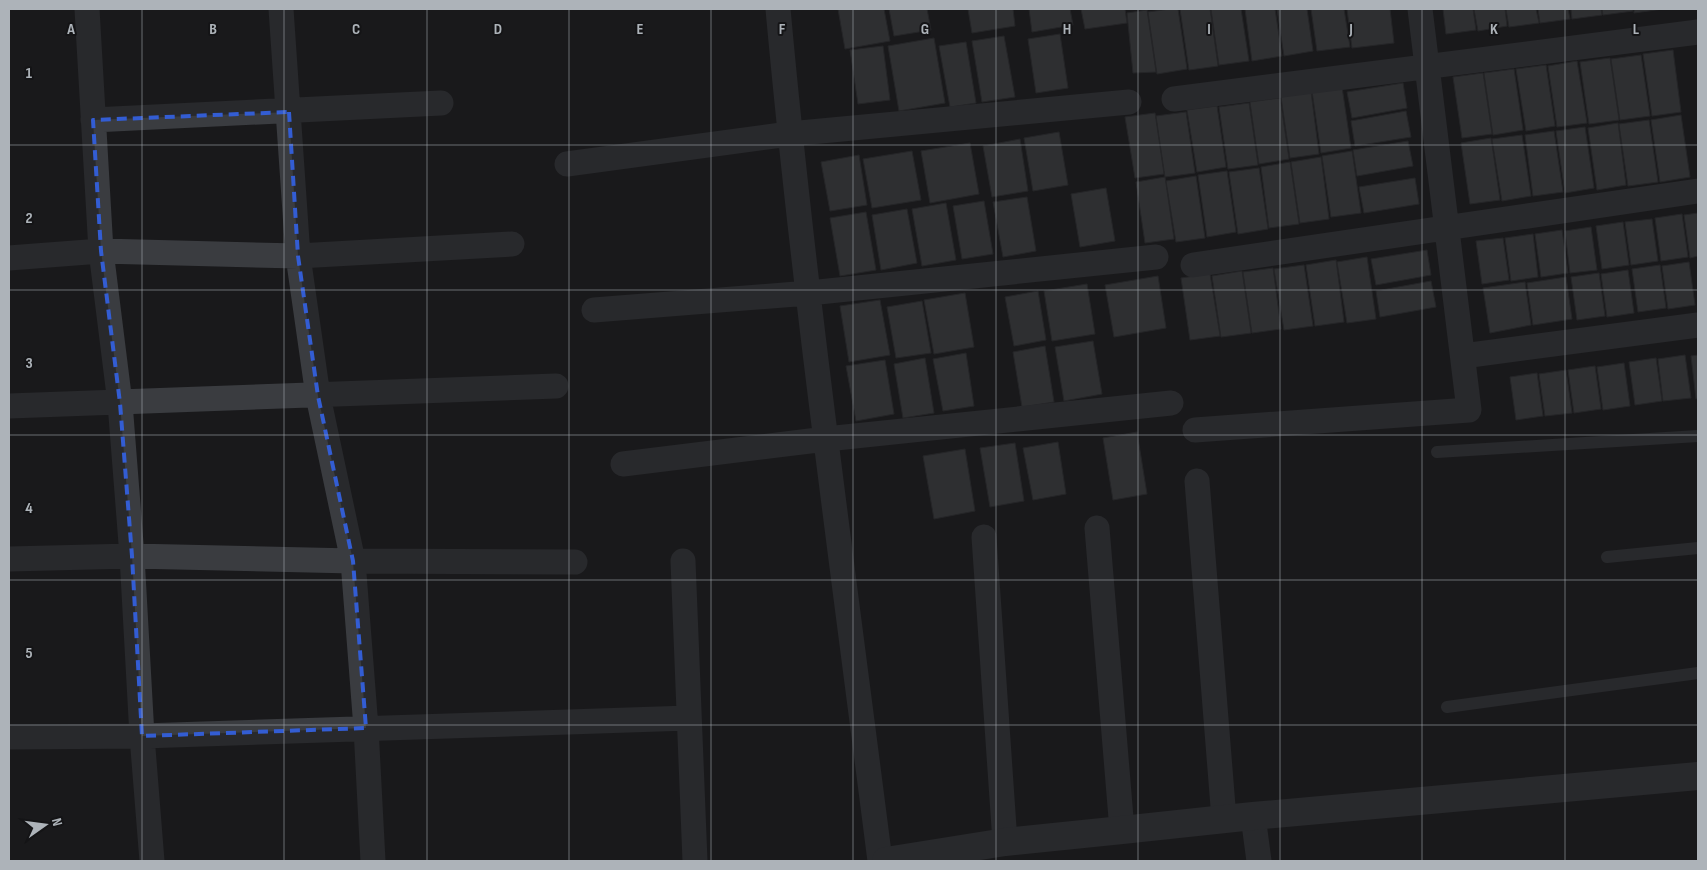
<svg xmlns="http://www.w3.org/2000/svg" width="1707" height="870" font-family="'Sofia Sans Condensed',sans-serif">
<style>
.building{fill:#484a4d;stroke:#333437}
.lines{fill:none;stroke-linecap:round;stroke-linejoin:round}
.service{stroke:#3a3c40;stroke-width:12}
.minor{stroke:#3a3c40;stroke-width:25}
.tertiary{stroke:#3a3c40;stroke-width:28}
.marked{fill:none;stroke:#335dd3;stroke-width:4;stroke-dasharray:10 6;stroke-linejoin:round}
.grid{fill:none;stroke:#adb3b9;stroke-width:1;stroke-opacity:0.55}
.grid-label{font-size:16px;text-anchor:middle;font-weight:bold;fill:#adb3b9;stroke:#141416;stroke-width:4;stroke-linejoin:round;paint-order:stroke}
</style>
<rect width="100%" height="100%" fill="#19191b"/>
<path class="building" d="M 838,9 L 884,9 L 890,41 L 845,49 Z
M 889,9 L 927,9 L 931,30 L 894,36 Z
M 968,9 L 1013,9 L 1015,26 L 972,33 Z
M 1029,9 L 1070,9 L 1073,25 L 1032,32 Z
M 1081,9 L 1125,9 L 1127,23 L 1085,29 Z
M 1170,9 L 1178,9 L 1187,69 L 1157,74 L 1148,12 Z
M 1180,9 L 1210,9 L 1218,66 L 1189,70 Z
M 1211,9 L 1241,9 L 1249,61 L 1219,65 Z
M 1245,9 L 1275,9 L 1282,56 L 1252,61 Z
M 1277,9 L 1307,9 L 1313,51 L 1284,56 Z
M 1311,9 L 1344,9 L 1350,47 L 1317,51 Z
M 1347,9 L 1390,9 L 1394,43 L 1352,48 Z
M 1443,9 L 1473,9 L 1476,30 L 1446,34 Z
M 1474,9 L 1505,9 L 1507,26 L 1478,31 Z
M 1506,9 L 1536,9 L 1539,23 L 1509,27 Z
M 1538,9 L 1568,9 L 1570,19 L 1540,23 Z
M 1571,9 L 1601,9 L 1602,15 L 1572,19 Z
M 1602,9 L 1633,9 L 1633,11 L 1603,15 Z
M 1634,9 L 1663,9 L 1634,13 Z
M 1147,10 L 1156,72 L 1133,73 L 1127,13 Z
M 1060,34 L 1068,88 L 1036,93 L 1028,39 Z
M 1004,36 L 1015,97 L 982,102 L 972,41 Z
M 934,38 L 945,103 L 899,111 L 888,46 Z
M 966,42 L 976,103 L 950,107 L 939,46 Z
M 883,46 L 890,100 L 858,104 L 850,50 Z
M 1673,50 L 1681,112 L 1652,116 L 1643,54 Z
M 1641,55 L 1650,116 L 1620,120 L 1611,59 Z
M 1610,58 L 1619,120 L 1589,124 L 1580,62 Z
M 1577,61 L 1587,123 L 1557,127 L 1548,66 Z
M 1546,65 L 1555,126 L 1526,131 L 1516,69 Z
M 1514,69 L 1523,130 L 1493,135 L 1484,73 Z
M 1483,73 L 1492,134 L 1462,138 L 1453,77 Z
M 1403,83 L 1407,108 L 1352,118 L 1347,92 Z
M 1342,87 L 1351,148 L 1321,153 L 1312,91 Z
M 1311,92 L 1319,154 L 1290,158 L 1281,97 Z
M 1280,98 L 1289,159 L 1259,164 L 1250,102 Z
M 1249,103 L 1258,165 L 1228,169 L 1219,107 Z
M 1217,106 L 1226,167 L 1197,172 L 1187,110 Z
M 1406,111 L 1411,137 L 1355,146 L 1351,121 Z
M 1186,112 L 1195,173 L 1165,177 L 1156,116 Z
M 1155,113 L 1164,174 L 1135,178 L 1125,117 Z
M 1681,115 L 1690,177 L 1660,182 L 1651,120 Z
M 1649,120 L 1658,182 L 1628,186 L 1619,124 Z
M 1618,123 L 1626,185 L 1597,190 L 1588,128 Z
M 1585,127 L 1594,188 L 1565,193 L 1556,131 Z
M 1554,131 L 1563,192 L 1533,196 L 1525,135 Z
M 1059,132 L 1068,185 L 1033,191 L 1024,138 Z
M 1522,135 L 1531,196 L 1502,201 L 1492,139 Z
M 1491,138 L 1500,200 L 1470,204 L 1461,143 Z
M 1020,139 L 1028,191 L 992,197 L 983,146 Z
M 1408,141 L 1413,166 L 1357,176 L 1353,150 Z
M 970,143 L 979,194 L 930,203 L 921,151 Z
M 912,151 L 921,200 L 872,208 L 863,159 Z
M 1352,151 L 1361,213 L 1331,217 L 1322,156 Z
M 859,155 L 867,205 L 830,211 L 821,162 Z
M 1321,157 L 1329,219 L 1300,223 L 1291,162 Z
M 1290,162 L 1299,224 L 1269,228 L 1261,167 Z
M 1259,168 L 1268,229 L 1238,234 L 1229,172 Z
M 1227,171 L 1236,232 L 1207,237 L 1198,175 Z
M 1196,176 L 1205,238 L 1176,242 L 1166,181 Z
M 1165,177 L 1174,239 L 1145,243 L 1136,182 Z
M 1415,178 L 1419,204 L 1364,213 L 1359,187 Z
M 1106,188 L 1115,241 L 1080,247 L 1071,194 Z
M 1027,197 L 1036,251 L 1003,257 L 993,202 Z
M 984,201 L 993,254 L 962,259 L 953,206 Z
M 946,203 L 956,260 L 922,266 L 912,209 Z
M 907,209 L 917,263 L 881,270 L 872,215 Z
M 866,212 L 876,270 L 840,276 L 830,218 Z
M 1698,213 L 1698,256 L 1690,258 L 1684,215 Z
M 1682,214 L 1688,257 L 1661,261 L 1655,218 Z
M 1652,219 L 1658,261 L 1631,265 L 1625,222 Z
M 1623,222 L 1629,265 L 1602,269 L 1596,226 Z
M 1591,227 L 1597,270 L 1570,273 L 1565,231 Z
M 1562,230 L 1568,273 L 1541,277 L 1535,234 Z
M 1533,234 L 1538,277 L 1511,281 L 1505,238 Z
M 1503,238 L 1509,280 L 1482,284 L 1476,241 Z
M 1427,250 L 1431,275 L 1376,285 L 1371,259 Z
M 1367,257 L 1376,319 L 1347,323 L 1337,262 Z
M 1336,260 L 1344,322 L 1315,326 L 1306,265 Z
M 1689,262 L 1695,305 L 1668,309 L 1662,266 Z
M 1304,265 L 1313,326 L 1284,330 L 1274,269 Z
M 1660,265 L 1666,308 L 1638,312 L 1632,269 Z
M 1273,268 L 1281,329 L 1252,333 L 1243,272 Z
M 1628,270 L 1634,313 L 1607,317 L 1601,274 Z
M 1242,271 L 1251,333 L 1221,337 L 1212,276 Z
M 1599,273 L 1605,316 L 1577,320 L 1571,277 Z
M 1210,274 L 1220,336 L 1190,340 L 1181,278 Z
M 1158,276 L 1166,328 L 1114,337 L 1105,285 Z
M 1566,277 L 1572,319 L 1533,325 L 1527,283 Z
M 1431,281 L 1436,307 L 1380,317 L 1376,291 Z
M 1525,282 L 1531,325 L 1490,333 L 1483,288 Z
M 1087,284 L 1095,334 L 1052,341 L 1044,291 Z
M 1038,291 L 1046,340 L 1014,346 L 1005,297 Z
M 965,293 L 974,347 L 934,354 L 924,300 Z
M 880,300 L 890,355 L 849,362 L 840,306 Z
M 922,301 L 931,353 L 896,358 L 887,307 Z
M 1093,341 L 1102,394 L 1064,401 L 1055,347 Z
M 1045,346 L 1054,402 L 1022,407 L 1013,352 Z
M 966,353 L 974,406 L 943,411 L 933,359 Z
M 1685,355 L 1691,398 L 1663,401 L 1658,359 Z
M 1698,355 L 1698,398 L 1696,399 L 1691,356 Z
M 925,358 L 934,413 L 903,418 L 894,364 Z
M 1656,358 L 1662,401 L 1635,405 L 1629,362 Z
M 885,360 L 894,414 L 856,421 L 846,366 Z
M 1624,363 L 1630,406 L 1603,410 L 1597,367 Z
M 1595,366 L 1601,409 L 1574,413 L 1568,370 Z
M 1566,370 L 1572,413 L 1545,416 L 1539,374 Z
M 1537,373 L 1543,416 L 1516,420 L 1510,377 Z
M 1137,432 L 1147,494 L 1113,500 L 1103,438 Z
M 1058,442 L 1066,494 L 1033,500 L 1023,448 Z
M 1015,443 L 1024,501 L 990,507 L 980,448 Z
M 965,449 L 975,511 L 934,519 L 923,456 Z"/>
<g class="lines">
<path class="service" d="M 1437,452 L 1698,436
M 1607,557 L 1698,548
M 1447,707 L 1698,673"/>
<path class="minor" d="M 87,9 L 101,251 L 120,403 L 132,556 L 142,736 L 152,861
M 281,9 L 298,256 L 318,396 L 353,561 L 366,728 L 373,861
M 778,9 C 804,294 844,577 880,861
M 1174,99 L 1698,32
M 93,120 L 441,103
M 567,164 L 789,134 L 1129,102
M 9,258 L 101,251 L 298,256 L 512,244
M 1193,265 L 1698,191
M 594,310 L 809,293 L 1156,257
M 1463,356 L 1698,325
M 9,406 L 556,386
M 1195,430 L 1469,410 L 1420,9
M 623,464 L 826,439 L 1171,403
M 1197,481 L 1224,819
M 1097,528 L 1122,830
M 984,537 L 1005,842
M 9,559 L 132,556 L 353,561 L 575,562
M 683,561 L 695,861
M 9,737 L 142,736 L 689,718
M 1253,816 L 1259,861"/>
<path class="tertiary" d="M 886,861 L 1005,842 L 1122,830 L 1253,816 L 1698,776"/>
</g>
<path d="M0 0H1707V870H0ZM 289,112 L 298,256 L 318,396 L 353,561 L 366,728 L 142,736 L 132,556 L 120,403 L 101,251 L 93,120 Z" fill="#19191b" fill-opacity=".55" fill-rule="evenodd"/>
<path class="marked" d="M 289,112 L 298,256 L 318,396 L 353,561 L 366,728 L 142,736 L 132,556 L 120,403 L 101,251 L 93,120 Z"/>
<path class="grid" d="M 142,9 L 142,861M 284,9 L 284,861M 427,9 L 427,861M 569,9 L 569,861M 711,9 L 711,861M 853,9 L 853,861M 996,9 L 996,861M 1138,9 L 1138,861M 1280,9 L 1280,861M 1422,9 L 1422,861M 1565,9 L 1565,861M 9,145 L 1698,145M 9,290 L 1698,290M 9,435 L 1698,435M 9,580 L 1698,580M 9,725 L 1698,725"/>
<g class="grid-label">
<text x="71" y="34">A</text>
<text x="213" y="34">B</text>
<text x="356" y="34">C</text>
<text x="498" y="34">D</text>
<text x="640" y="34">E</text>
<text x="782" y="34">F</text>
<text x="925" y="34">G</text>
<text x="1067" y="34">H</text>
<text x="1209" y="34">I</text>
<text x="1351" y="34">J</text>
<text x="1494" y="34">K</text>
<text x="1636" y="34">L</text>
<text x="29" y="78">1</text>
<text x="29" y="223">2</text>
<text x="29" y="368">3</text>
<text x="29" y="513">4</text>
<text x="29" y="658">5</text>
</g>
<rect width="1707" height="870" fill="none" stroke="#adb3b9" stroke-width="20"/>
<g transform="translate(45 825) rotate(76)" stroke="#141416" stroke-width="4" paint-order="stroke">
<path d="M0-4L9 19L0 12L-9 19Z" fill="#adb3b9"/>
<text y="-8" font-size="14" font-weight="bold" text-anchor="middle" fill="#adb3b9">N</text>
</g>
</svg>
